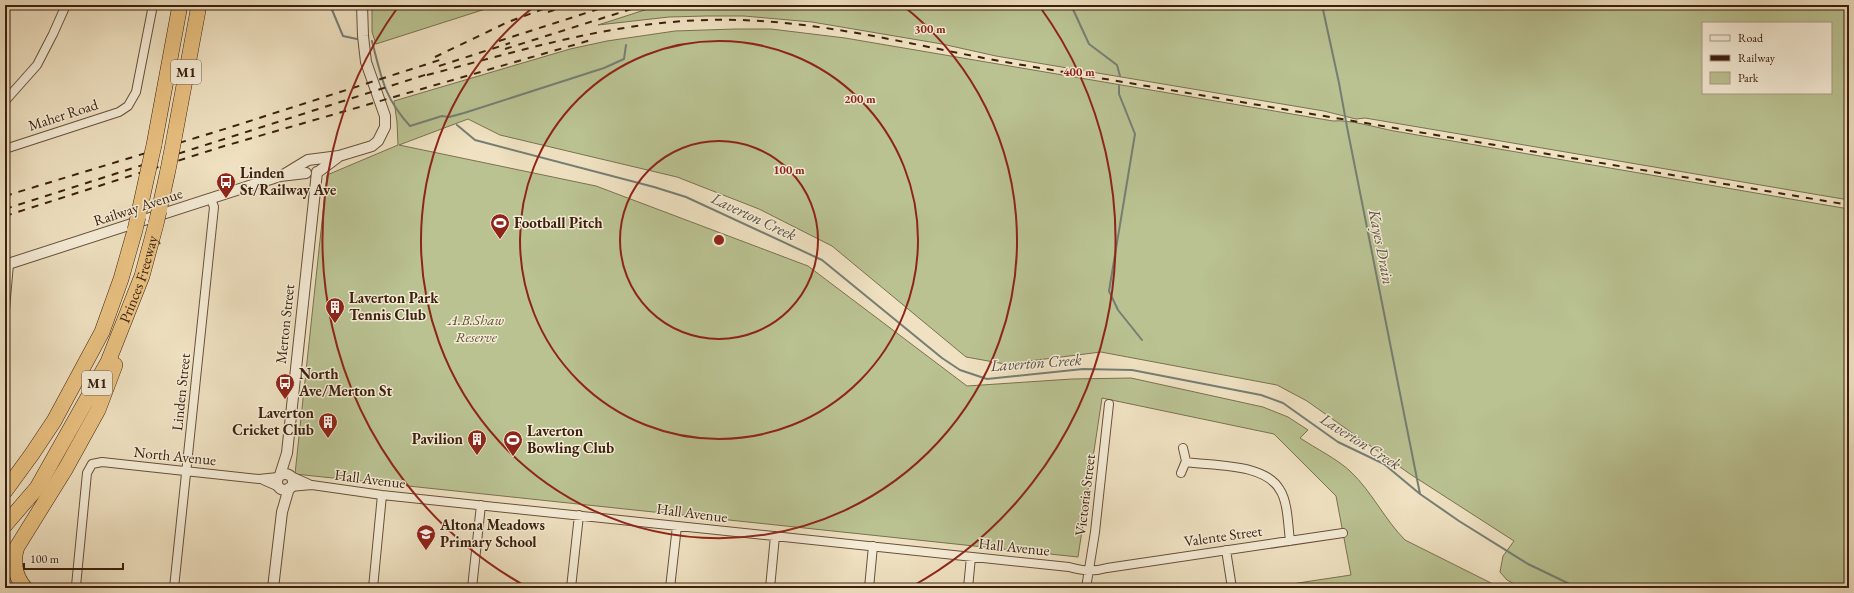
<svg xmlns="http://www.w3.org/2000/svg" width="1854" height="593" font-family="'EB Garamond',serif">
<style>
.green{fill:#bac292;stroke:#7a7150;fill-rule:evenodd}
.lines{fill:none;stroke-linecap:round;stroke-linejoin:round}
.stream{stroke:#757e74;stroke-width:2}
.minor-casing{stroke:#68503a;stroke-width:10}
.tertiary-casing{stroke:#68503a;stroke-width:12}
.motorway-casing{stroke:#3b200d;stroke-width:16}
.minor{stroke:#f5ecd7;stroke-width:8}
.tertiary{stroke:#f5ecd7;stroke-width:10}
.motorway{stroke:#e8c080;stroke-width:15}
.rail{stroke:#3b200d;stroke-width:2;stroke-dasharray:7 7;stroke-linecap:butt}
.motorway-bridge-casing{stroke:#3b200d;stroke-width:16;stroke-linecap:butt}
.motorway-bridge{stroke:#e8c080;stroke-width:15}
.ring{fill:none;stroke:#8f2418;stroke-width:2}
.labels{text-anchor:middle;stroke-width:3;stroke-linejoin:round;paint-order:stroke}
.shield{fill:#f5ecd7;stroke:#735d4a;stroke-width:1}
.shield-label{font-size:14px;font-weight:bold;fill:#3b200d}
.street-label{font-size:15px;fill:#3b200d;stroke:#f5ecd7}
.poi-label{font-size:15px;font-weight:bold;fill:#3b200d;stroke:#f5ecd7;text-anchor:start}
.park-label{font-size:15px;font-style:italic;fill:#615135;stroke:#f5ecd7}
.water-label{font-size:16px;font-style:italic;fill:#584f41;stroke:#f5ecd7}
.centre{fill:#8f2418;stroke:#f5ecd7;stroke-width:2}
.ring-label{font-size:12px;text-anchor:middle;font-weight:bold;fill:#8f2418;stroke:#f5ecd7;stroke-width:3;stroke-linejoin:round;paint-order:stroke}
</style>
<rect width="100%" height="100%" fill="#efe1c1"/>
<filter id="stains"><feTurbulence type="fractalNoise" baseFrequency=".005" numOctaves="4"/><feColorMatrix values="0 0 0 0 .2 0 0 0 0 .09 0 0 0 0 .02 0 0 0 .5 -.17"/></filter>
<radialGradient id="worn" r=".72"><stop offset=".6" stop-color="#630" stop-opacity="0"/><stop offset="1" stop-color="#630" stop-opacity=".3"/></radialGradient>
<path class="green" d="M 372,5 L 498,5 L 376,44 L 372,32 Z
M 660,5 L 1849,5 L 1849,200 L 1365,118 L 1356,119 L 1324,111 L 996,56 L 942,44 L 812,22 L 744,16 L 706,16 L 669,17 L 598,25 ZM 1703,23 L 1831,23 L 1831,93 L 1703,93 Z
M 735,29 L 771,29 L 845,38 L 1333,121 C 1348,119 1378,128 1394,131 L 1849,209 L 1849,588 L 1522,588 L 1507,580 L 1500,572 L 1503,556 L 1514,541 L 1410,474 L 1307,401 L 1277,385 L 1101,352 L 1005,364 L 966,357 L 832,246 L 759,209 L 677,177 L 500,135 L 468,119 L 399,145 L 596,186 L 808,266 L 967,386 L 1072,379 L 1131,378 L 1263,407 L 1288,417 L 1308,430 L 1300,438 C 1315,448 1339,460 1351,472 C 1372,492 1385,520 1405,540 L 1501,588 L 1265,588 L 1351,575 L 1336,496 L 1274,434 L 1102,398 L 1078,557 L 295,474 L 327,175 L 398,145 L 397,122 L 394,101 L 570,49 L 607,41 L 675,31 Z"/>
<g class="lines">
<path class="stream" d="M 330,5 L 343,36 L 357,39
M 1071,5 L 1089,44 L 1117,65 L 1120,76
M 1322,5 L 1339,83 L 1347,127 L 1420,494
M 372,41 C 381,76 384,98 410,126 L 442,116 L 449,117 L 464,113 L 604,68 L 624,59 L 626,45
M 1119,86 L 1119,94 L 1135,134 L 1109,291 L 1118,310 L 1142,340
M 457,125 L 475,140 L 654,187 L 686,197 L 822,260 L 942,358 L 960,370 L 987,379 L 1083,369 L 1132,370 L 1261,395 L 1283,403 L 1338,442 L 1384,464 L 1420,494 L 1459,521 L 1528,564 L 1578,588"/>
<defs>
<path id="minor" d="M 5,101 L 37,65 L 53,34 L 66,5
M 5,149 L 119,112 L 128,106 L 136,92 L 153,5
M 5,309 L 9,264
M 1186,462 C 1214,466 1265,463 1280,490 C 1288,502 1288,526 1290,541
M 1181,473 L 1186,461 L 1183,448
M 291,476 L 309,484
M 263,480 L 279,487
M 290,487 L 312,485 L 382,495 L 1069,567 C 1083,571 1093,572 1107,568 L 1343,533
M 1226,550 L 1232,588
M 76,586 L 87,473 L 92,464 L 102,462 L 259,479 L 278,477
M 174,588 L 214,207 L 211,199
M 373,588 L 382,495
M 472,588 L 481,505
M 571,588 L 579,515
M 670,588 L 677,526
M 770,588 L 775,536
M 869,588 L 873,546
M 968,588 L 971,557
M 1086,588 L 1095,532 L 1109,404"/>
<path id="tertiary" d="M 318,172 L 338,157
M 285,174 L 308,160 L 339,156 L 372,146 L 378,141 L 385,127 L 385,116 L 366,62 L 363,36 L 362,5
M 5,265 L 280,176 L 306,173
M277 482a8 8 0 1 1 16 0a8 8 0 1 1-16 0Z
M 280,475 L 287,453 L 317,172
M 273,588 L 282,512 L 289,488"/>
<g id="motorway">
<path d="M 174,139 L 199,5"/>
<path d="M 154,145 L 180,5"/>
<path d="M 159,211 L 168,170"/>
<path d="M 138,217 L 147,176"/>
<path d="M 5,491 L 32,454 L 54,421 L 102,332 L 121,279 L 135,230"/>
<path id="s1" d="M 5,525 L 37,488 L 108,362 L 142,276 L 156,224"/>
<path d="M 25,588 C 15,577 12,561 17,547 L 66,468 L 98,410 L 115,365"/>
</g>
</defs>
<use href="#minor" class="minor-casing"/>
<use href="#tertiary" class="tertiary-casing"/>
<use href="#motorway" class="motorway-casing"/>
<use href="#minor" class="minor"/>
<use href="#tertiary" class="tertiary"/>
<use href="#motorway" class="motorway"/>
<path class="rail" d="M 548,12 L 570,5
M 499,41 L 611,5
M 505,49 L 644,5
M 435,57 L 508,22 L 554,5
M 439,66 L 510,43
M 427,75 C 519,51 612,22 708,20 C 809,17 906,44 1005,62 L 1849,205
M 5,196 L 228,128 L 446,58
M 5,209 L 431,73
M 5,216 L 221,147 L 591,40"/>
<defs>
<path id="motorway-bridge" d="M 168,170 L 174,139
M 147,176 L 154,145
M 156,224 L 159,211
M 135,230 L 138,217"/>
</defs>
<use href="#motorway-bridge" class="motorway-bridge-casing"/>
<use href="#motorway-bridge" class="motorway-bridge"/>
</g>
<g class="ring">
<circle cx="719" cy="240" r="99"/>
<circle cx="719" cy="240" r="199"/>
<path d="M902 5A298 298 0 1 1 536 5"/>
<path d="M527 587A397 397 0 0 1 398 7M1040 7A397 397 0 0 1 911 587"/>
</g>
<defs>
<symbol id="bus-pin" viewBox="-11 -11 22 30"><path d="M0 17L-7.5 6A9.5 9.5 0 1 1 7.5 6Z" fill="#8f2418" stroke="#f5ecd7"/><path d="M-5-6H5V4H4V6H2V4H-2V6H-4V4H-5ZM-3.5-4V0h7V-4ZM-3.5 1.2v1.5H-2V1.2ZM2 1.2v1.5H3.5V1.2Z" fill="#fff"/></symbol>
<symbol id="stadium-pin" viewBox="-11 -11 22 30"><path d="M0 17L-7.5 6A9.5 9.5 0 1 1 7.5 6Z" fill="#8f2418" stroke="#f5ecd7"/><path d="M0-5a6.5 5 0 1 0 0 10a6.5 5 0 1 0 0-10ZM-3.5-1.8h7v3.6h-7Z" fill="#fff"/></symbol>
<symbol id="building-pin" viewBox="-11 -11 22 30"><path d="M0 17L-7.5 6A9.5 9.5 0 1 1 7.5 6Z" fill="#8f2418" stroke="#f5ecd7"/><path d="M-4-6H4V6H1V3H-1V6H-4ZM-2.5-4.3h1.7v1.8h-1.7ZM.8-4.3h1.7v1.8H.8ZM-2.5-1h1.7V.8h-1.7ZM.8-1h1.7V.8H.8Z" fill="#fff"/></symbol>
<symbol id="school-pin" viewBox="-11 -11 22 30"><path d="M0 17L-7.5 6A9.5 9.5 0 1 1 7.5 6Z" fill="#8f2418" stroke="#f5ecd7"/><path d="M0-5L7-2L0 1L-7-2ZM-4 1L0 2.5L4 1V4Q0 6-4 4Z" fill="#fff"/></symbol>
</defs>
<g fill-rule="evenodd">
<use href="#bus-pin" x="215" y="171" width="22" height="30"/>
<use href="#stadium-pin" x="489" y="212" width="22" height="30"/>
<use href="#building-pin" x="324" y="296" width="22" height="30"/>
<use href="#bus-pin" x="274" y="372" width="22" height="30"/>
<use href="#building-pin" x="317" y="411" width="22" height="30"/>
<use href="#building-pin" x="466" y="428" width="22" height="30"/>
<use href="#stadium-pin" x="502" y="429" width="22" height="30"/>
<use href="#school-pin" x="415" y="523" width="22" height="30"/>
</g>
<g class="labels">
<g class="shield">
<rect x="171" y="60" width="30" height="24" rx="3"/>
<rect x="82" y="371" width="30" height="24" rx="3"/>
</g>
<g class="shield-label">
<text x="186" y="77">M1</text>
<text x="97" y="388">M1</text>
</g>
<g class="street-label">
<text transform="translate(63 115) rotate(-18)" y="5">Maher Road</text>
<text transform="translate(138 207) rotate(-18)" y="5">Railway Avenue</text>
<text dy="5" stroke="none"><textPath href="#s1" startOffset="282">Princes Freeway</textPath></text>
<text transform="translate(285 324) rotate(-84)" y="5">Merton Street</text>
<text transform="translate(181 392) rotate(-84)" y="5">Linden Street</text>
<text transform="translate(175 456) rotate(6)" y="5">North Avenue</text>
<text transform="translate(370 479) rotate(7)" y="5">Hall Avenue</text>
<text transform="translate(1085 495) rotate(-83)" y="5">Victoria Street</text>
<text transform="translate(692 513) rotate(7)" y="5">Hall Avenue</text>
<text transform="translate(1223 536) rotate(-8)" y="5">Valente Street</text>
<text transform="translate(1014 547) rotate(6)" y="5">Hall Avenue</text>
</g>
<g class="poi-label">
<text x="240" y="178">Linden<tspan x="240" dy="17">St/Railway Ave</tspan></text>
<text x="514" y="228">Football Pitch</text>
<text x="349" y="303">Laverton Park<tspan x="349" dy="17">Tennis Club</tspan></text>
<text x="299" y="379">North<tspan x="299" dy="17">Ave/Merton St</tspan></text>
<text x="314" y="418" text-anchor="end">Laverton<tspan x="314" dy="17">Cricket Club</tspan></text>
<text x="527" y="436">Laverton<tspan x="527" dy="17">Bowling Club</tspan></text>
<text x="463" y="444" text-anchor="end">Pavilion</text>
<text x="440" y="530">Altona Meadows<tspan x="440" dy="17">Primary School</tspan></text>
</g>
<g class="park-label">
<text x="476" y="325">A.B.Shaw<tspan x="476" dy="17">Reserve</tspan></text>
</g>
<g class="water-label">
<text transform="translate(754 216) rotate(25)" y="6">Laverton Creek</text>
<text transform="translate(1382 247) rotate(79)" y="6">Kayes Drain</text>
<text transform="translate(1036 362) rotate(-4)" y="6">Laverton Creek</text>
<text transform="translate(1361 441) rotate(32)" y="6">Laverton Creek</text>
</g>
</g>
<circle cx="719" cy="240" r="6" class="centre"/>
<g class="ring-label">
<text x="930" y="33">300 m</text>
<text x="1079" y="76">400 m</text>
<text x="860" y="103">200 m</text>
<text x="789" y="174">100 m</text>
</g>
<rect width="1854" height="593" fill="none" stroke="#efe1c1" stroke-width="20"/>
<rect x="6" y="6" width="1842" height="581" fill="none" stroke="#3b200d" stroke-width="2"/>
<rect x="10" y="10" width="1834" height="573" fill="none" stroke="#3b200d"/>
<rect x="1702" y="22" width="130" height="72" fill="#f5ecd7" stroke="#ab9a86"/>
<rect x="1710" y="35" width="20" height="6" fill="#f5ecd7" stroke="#ab9a86"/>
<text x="1738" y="42" font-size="12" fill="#3b200d">Road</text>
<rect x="1710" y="55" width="20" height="6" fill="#3b200d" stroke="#ab9a86"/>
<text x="1738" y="62" font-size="12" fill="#3b200d">Railway</text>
<rect x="1710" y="72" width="20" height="12" fill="#bac292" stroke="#ab9a86"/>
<text x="1738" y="82" font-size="12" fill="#3b200d">Park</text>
<path d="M24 563v6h99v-6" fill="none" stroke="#3b200d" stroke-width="2"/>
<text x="30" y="563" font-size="12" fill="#3b200d" stroke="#f5ecd7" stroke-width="3" paint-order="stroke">100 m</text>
<rect width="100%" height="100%" filter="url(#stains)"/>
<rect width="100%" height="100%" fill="url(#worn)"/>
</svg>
